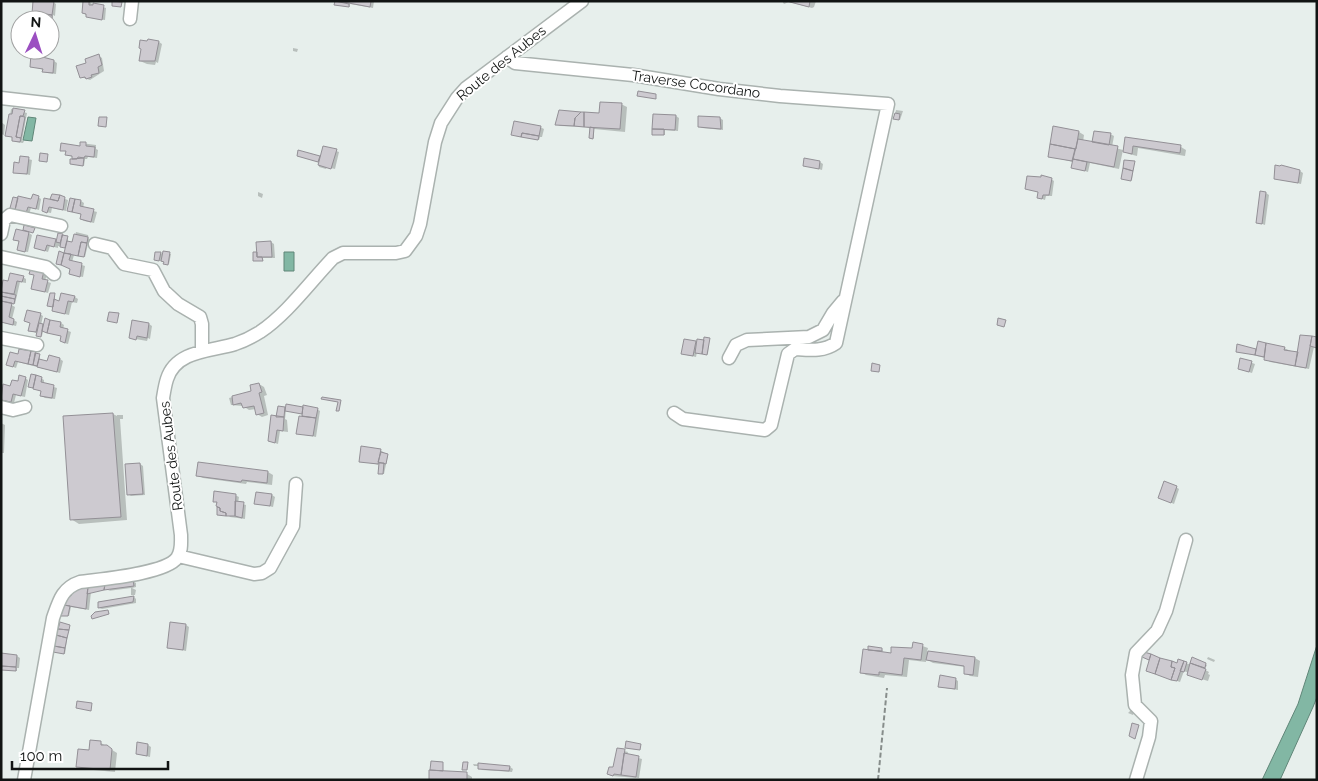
<svg xmlns="http://www.w3.org/2000/svg" width="1318" height="781" font-family="Raleway,sans-serif">
<style>
.water{fill:#82b7a4;stroke:#608678}
.shadow{fill:#0003}
.building{fill:#cdcad0;stroke:#939096}
.lines{fill:none;stroke-linecap:round;stroke-linejoin:round}
.minor-casing{stroke:#aab2af;stroke-width:15}
.path{stroke:#878d8b;stroke-width:2;stroke-dasharray:5 2.5;stroke-linecap:butt}
.minor{stroke:#fff;stroke-width:12}
.labels{text-anchor:middle;stroke-width:4;stroke-linejoin:round;paint-order:stroke}
.street-label{font-size:14px;fill:#111413;stroke:#fff}
</style>
<rect width="100%" height="100%" fill="#e7efec"/>
<path class="water" d="M 28,117 L 36,118 L 32,141 L 23,140 Z
M 284,252 L 294,252 L 294,271 L 284,271 Z
M 1317,645 L 1317,697 L 1313,707 L 1280,780 L 1262,780 L 1298,704 Z"/>
<path class="shadow" d="M 35,1 L 53,2 L 56,4 L 55,16 L 53,15 L 53,18 L 33,16 Z
M 85,1 L 89,1 L 92,4 L 106,8 L 105,20 L 91,18 L 83,13 Z
M 336,1 L 374,1 L 373,8 L 350,4 L 350,7 L 336,5 Z
M 782,1 L 816,1 L 814,7 L 812,8 L 789,2 L 784,4 Z
M 159,42 L 162,44 L 158,63 L 156,62 L 155,65 L 147,64 L 140,61 Z
M 293,48 L 298,49 L 297,52 L 293,51 Z
M 99,56 L 102,58 L 104,71 L 90,80 L 81,77 L 88,64 Z
M 54,61 L 57,63 L 56,74 L 47,73 L 44,70 L 31,66 Z
M 621,104 L 627,107 L 625,132 L 594,129 L 594,138 L 591,138 L 591,129 L 586,127 L 560,126 L 557,124 L 600,114 Z
M 11,109 L 27,113 L 22,140 L 24,141 L 23,143 L 16,142 L 13,140 L 13,137 L 7,135 Z
M 896,110 L 903,111 L 900,120 L 894,119 Z
M 676,116 L 679,118 L 678,131 L 665,130 L 665,135 L 655,135 Z
M 720,118 L 723,120 L 723,130 L 702,128 L 699,126 Z
M 1,122 L 5,125 L 4,135 L 1,134 Z
M 540,127 L 544,129 L 542,137 L 540,137 L 539,140 L 516,136 Z
M 1079,132 L 1084,135 L 1083,142 L 1099,144 L 1110,134 L 1114,136 L 1112,147 L 1123,150 L 1119,169 L 1090,163 L 1088,172 L 1072,167 L 1073,162 L 1049,156 L 1051,144 Z
M 1126,138 L 1181,147 L 1186,150 L 1185,156 L 1138,148 L 1137,156 L 1129,154 L 1124,151 Z
M 81,143 L 96,145 L 96,149 L 98,150 L 97,158 L 88,157 L 87,159 L 85,159 L 84,166 L 71,164 L 74,157 L 70,156 L 67,155 L 67,152 L 62,150 L 81,147 Z
M 336,151 L 339,152 L 335,169 L 327,167 L 326,169 L 319,167 L 319,162 L 298,156 L 299,152 L 320,158 Z
M 28,159 L 32,160 L 30,175 L 14,172 L 20,164 Z
M 820,162 L 823,164 L 822,170 L 804,165 Z
M 1134,163 L 1132,180 L 1123,179 Z
M 1300,171 L 1303,173 L 1301,184 L 1275,178 Z
M 1051,179 L 1054,181 L 1052,196 L 1046,196 L 1045,200 L 1042,199 L 1039,197 L 1040,192 Z
M 258,192 L 263,194 L 262,198 L 258,196 Z
M 1266,193 L 1269,195 L 1265,225 L 1257,222 Z
M 53,195 L 68,200 L 66,211 L 52,208 L 51,213 L 46,212 Z
M 38,197 L 41,199 L 39,210 L 31,208 L 29,214 L 19,211 Z
M 71,199 L 81,201 L 84,203 L 83,208 L 97,212 L 94,223 L 84,221 L 81,219 L 82,215 L 75,212 Z
M 76,232 L 88,235 L 89,239 L 91,240 L 90,244 L 88,244 L 85,257 L 74,255 L 72,262 L 85,266 L 83,277 L 70,274 L 71,268 L 65,254 L 67,248 L 58,246 L 58,248 L 50,246 L 48,252 L 35,248 L 38,237 L 57,241 L 59,235 L 68,238 L 68,243 L 73,244 Z
M 29,233 L 32,235 L 28,252 L 21,251 L 20,242 L 15,240 Z
M 271,242 L 274,244 L 275,258 L 263,258 L 263,261 L 254,261 L 256,253 Z
M 156,253 L 171,254 L 169,264 L 156,260 Z
M 32,269 L 47,274 L 45,281 L 51,283 L 48,293 L 33,289 L 35,275 L 31,273 Z
M 23,277 L 26,279 L 26,283 L 20,282 L 15,304 L 8,303 L 15,307 L 12,319 L 17,322 L 16,326 L 4,323 L 1,321 L 1,294 L 4,281 L 9,282 Z
M 55,295 L 55,301 L 60,302 L 75,297 L 78,299 L 77,303 L 72,302 L 69,315 L 56,312 L 53,310 L 54,306 L 50,306 Z
M 40,314 L 43,316 L 41,325 L 44,326 L 46,320 L 61,323 L 64,325 L 63,329 L 71,332 L 68,344 L 64,343 L 62,336 L 43,331 L 42,336 L 30,330 Z
M 149,324 L 152,326 L 150,339 L 148,338 L 147,341 L 130,338 Z
M 1317,338 L 1317,348 L 1314,347 L 1309,369 L 1270,362 L 1265,358 L 1237,351 L 1238,345 L 1257,350 L 1259,343 L 1284,348 L 1298,354 Z
M 709,339 L 708,354 L 697,352 L 696,357 L 682,354 L 695,343 L 697,344 Z
M 19,355 L 40,355 L 40,360 L 48,362 L 50,357 L 60,359 L 63,361 L 60,373 L 18,362 L 16,368 L 8,365 Z
M 1241,359 L 1255,364 L 1252,373 L 1242,370 Z
M 32,376 L 41,378 L 44,380 L 44,384 L 57,388 L 55,399 L 45,398 L 42,396 L 42,391 L 31,387 Z
M 25,378 L 28,380 L 25,397 L 16,395 L 14,403 L 1,399 Z
M 259,384 L 264,387 L 267,395 L 264,396 L 268,415 L 262,417 L 257,414 L 256,409 L 249,410 L 243,406 L 231,405 L 229,398 L 252,392 Z
M 279,407 L 317,409 L 320,411 L 316,437 L 297,433 L 303,413 L 286,410 L 285,419 L 287,420 L 288,432 L 280,431 L 278,444 L 269,441 L 278,418 Z
M 113,414 L 117,416 L 117,415 L 123,415 L 123,419 L 120,419 L 127,520 L 79,524 L 71,519 Z
M 1,423 L 5,425 L 4,453 L 1,453 Z
M 380,450 L 388,455 L 384,474 L 380,474 L 380,465 L 360,461 Z
M 199,463 L 268,472 L 273,475 L 272,485 L 247,482 L 246,484 L 203,478 L 197,475 Z
M 140,464 L 143,466 L 145,495 L 131,496 L 128,494 Z
M 1176,487 L 1179,489 L 1174,504 L 1163,499 Z
M 235,495 L 239,497 L 238,503 L 246,505 L 245,519 L 230,517 L 215,501 Z
M 272,495 L 275,497 L 273,507 L 255,503 Z
M 133,581 L 136,583 L 136,587 L 132,588 L 136,590 L 135,595 L 131,595 L 131,588 L 108,591 L 110,590 L 110,588 L 91,592 L 89,610 L 71,607 L 69,616 L 63,616 L 67,597 Z
M 134,597 L 136,599 L 136,603 L 102,609 L 99,608 Z
M 186,625 L 189,627 L 186,651 L 168,647 Z
M 69,626 L 65,654 L 55,652 Z
M 914,643 L 928,648 L 927,652 L 975,658 L 980,661 L 978,677 L 970,676 L 965,673 L 966,667 L 933,663 L 926,659 L 926,662 L 909,660 L 907,677 L 885,675 L 884,678 L 866,675 L 861,672 L 869,647 L 882,649 L 883,653 L 892,654 L 913,649 Z
M 1,654 L 17,656 L 20,658 L 19,668 L 17,668 L 17,671 L 4,670 L 1,667 Z
M 1144,654 L 1178,665 L 1179,661 L 1192,665 L 1192,659 L 1207,665 L 1206,667 L 1200,667 L 1209,672 L 1208,674 L 1210,675 L 1208,681 L 1192,676 L 1189,673 L 1184,671 L 1180,682 L 1151,672 L 1151,660 L 1143,657 Z
M 1208,657 L 1215,660 L 1214,662 L 1207,659 Z
M 955,679 L 958,681 L 958,690 L 939,687 Z
M 1131,710 L 1134,713 L 1133,715 L 1128,713 Z
M 101,743 L 117,753 L 115,772 L 83,769 L 77,766 Z
M 148,745 L 151,747 L 150,757 L 137,754 Z
M 624,751 L 628,752 L 627,755 L 642,759 L 639,778 L 611,776 L 608,774 L 614,769 Z
M 443,763 L 443,772 L 467,774 L 472,777 L 472,780 L 430,780 Z
M 473,764 L 510,767 L 513,769 L 512,772 L 482,770 L 479,766 L 474,766 Z"/>
<path class="building" d="M 33,1 L 54,1 L 52,15 L 32,14 Z
M 83,1 L 89,1 L 89,5 L 93,5 L 93,3 L 104,5 L 102,20 L 86,17 L 86,14 L 82,13 Z
M 112,1 L 122,2 L 121,7 L 112,6 Z
M 335,1 L 349,4 L 349,7 L 334,5 Z
M 338,1 L 371,1 L 370,7 Z
M 786,1 L 810,1 L 809,7 Z
M 40,13 L 52,15 L 52,19 L 32,17 L 32,14 L 40,15 Z
M 148,39 L 159,41 L 155,61 L 139,61 L 141,49 L 139,48 L 140,40 L 147,41 Z
M 31,54 L 54,60 L 53,73 L 42,72 L 43,69 L 30,67 Z
M 99,54 L 102,65 L 98,67 L 99,73 L 91,75 L 92,77 L 86,79 L 85,77 L 80,78 L 76,66 L 86,63 L 85,59 Z
M 638,91 L 656,94 L 656,99 L 637,96 Z
M 600,102 L 622,103 L 620,129 L 584,127 L 584,112 L 599,113 Z
M 13,108 L 25,110 L 23,116 L 20,116 L 16,137 L 21,138 L 20,142 L 12,141 L 12,137 L 5,136 L 9,114 L 12,114 Z
M 559,110 L 581,112 L 575,118 L 574,126 L 555,125 Z
M 581,112 L 584,112 L 584,127 L 574,126 L 575,118 Z
M 895,113 L 900,114 L 899,120 L 893,119 Z
M 653,114 L 676,115 L 675,130 L 652,129 Z
M 20,116 L 25,117 L 21,138 L 16,137 Z
M 698,116 L 720,117 L 721,129 L 698,127 Z
M 99,117 L 107,117 L 106,127 L 98,126 Z
M 514,121 L 541,126 L 539,136 L 522,133 L 521,137 L 511,135 Z
M 1053,126 L 1079,131 L 1076,149 L 1050,144 Z
M 590,127 L 594,128 L 593,139 L 589,138 Z
M 652,129 L 664,129 L 664,135 L 652,135 Z
M 1094,131 L 1111,133 L 1109,145 L 1092,142 Z
M 522,133 L 539,136 L 538,140 L 521,137 Z
M 1125,137 L 1181,145 L 1180,153 L 1133,146 L 1132,154 L 1123,152 Z
M 1078,139 L 1118,146 L 1114,167 L 1073,159 Z
M 80,142 L 86,142 L 86,146 L 95,147 L 94,157 L 85,156 L 84,158 L 72,159 L 72,156 L 65,155 L 66,151 L 60,151 L 61,143 L 80,146 Z
M 1050,144 L 1075,149 L 1072,161 L 1048,157 Z
M 323,146 L 337,149 L 331,169 L 318,165 Z
M 298,150 L 320,156 L 318,162 L 297,156 Z
M 40,153 L 48,154 L 47,162 L 39,161 Z
M 20,156 L 29,157 L 27,174 L 13,173 L 14,162 L 19,163 Z
M 78,157 L 84,158 L 83,166 L 70,164 L 70,159 L 77,159 Z
M 804,158 L 820,161 L 819,169 L 803,166 Z
M 1073,159 L 1087,162 L 1085,171 L 1071,168 Z
M 1124,160 L 1135,161 L 1133,171 L 1123,168 Z
M 1275,165 L 1280,166 L 1281,165 L 1300,170 L 1298,183 L 1274,179 Z
M 1123,168 L 1133,171 L 1131,181 L 1121,179 Z
M 1041,175 L 1052,178 L 1049,195 L 1043,195 L 1042,199 L 1037,198 L 1038,192 L 1025,189 L 1027,176 L 1041,177 Z
M 1260,191 L 1266,192 L 1262,224 L 1256,223 Z
M 33,194 L 39,196 L 36,209 L 28,207 L 26,213 L 15,210 L 18,196 L 31,199 Z
M 52,194 L 60,195 L 58,201 L 50,199 Z
M 60,195 L 65,197 L 63,210 L 49,207 L 47,213 L 42,211 L 44,198 L 58,201 Z
M 13,197 L 18,198 L 15,210 L 10,208 Z
M 70,198 L 75,199 L 72,212 L 67,211 Z
M 75,199 L 81,200 L 80,206 L 94,209 L 91,222 L 80,219 L 81,214 L 72,212 Z
M 24,225 L 35,228 L 33,233 L 23,230 Z
M 16,229 L 29,232 L 25,252 L 17,250 L 19,241 L 13,240 Z
M 58,233 L 63,234 L 60,243 L 56,242 Z
M 74,234 L 88,237 L 87,243 L 81,242 L 78,256 L 64,253 L 67,241 L 72,242 Z
M 37,235 L 56,239 L 54,247 L 47,245 L 45,251 L 34,248 Z
M 62,235 L 68,236 L 65,248 L 60,247 Z
M 271,241 L 272,257 L 257,257 L 256,242 Z
M 81,242 L 87,243 L 84,257 L 78,256 Z
M 59,251 L 64,253 L 61,265 L 56,264 Z
M 163,251 L 170,252 L 168,265 L 163,264 L 164,262 L 161,261 Z
M 155,252 L 161,252 L 159,261 L 154,260 Z
M 253,252 L 257,252 L 257,257 L 262,257 L 263,261 L 253,261 Z
M 64,253 L 71,254 L 69,260 L 82,263 L 80,277 L 69,274 L 70,269 L 61,265 Z
M 31,268 L 44,271 L 42,279 L 48,280 L 45,292 L 31,289 L 34,275 L 29,274 Z
M 10,273 L 24,276 L 22,282 L 17,281 L 14,294 L 1,292 L 3,280 L 8,281 Z
M 1,292 L 16,295 L 15,299 L 1,296 Z
M 50,293 L 55,293 L 53,307 L 47,306 Z
M 61,293 L 75,296 L 73,302 L 68,301 L 65,314 L 52,311 L 54,299 L 59,301 Z
M 1,296 L 15,299 L 14,304 L 1,301 Z
M 1,301 L 12,303 L 9,317 L 14,319 L 13,325 L 1,322 Z
M 27,310 L 41,313 L 36,332 L 28,331 L 30,323 L 24,321 Z
M 109,312 L 119,313 L 117,323 L 107,321 Z
M 45,318 L 50,320 L 47,333 L 42,331 Z
M 998,318 L 1006,320 L 1004,327 L 997,325 Z
M 50,320 L 61,322 L 60,327 L 68,329 L 65,343 L 60,341 L 61,336 L 47,333 Z
M 132,320 L 149,323 L 147,338 L 137,336 L 136,340 L 129,338 Z
M 39,323 L 43,324 L 41,337 L 36,336 Z
M 1300,335 L 1312,336 L 1306,368 L 1295,366 Z
M 1312,336 L 1317,337 L 1317,348 L 1310,346 Z
M 704,337 L 710,338 L 707,355 L 702,354 Z
M 684,339 L 696,341 L 693,356 L 681,354 Z
M 697,339 L 704,340 L 702,354 L 695,353 Z
M 1258,341 L 1266,343 L 1264,357 L 1255,355 Z
M 1266,343 L 1285,347 L 1284,350 L 1298,352 L 1295,366 L 1264,360 Z
M 1237,344 L 1256,349 L 1255,355 L 1236,352 Z
M 19,349 L 31,351 L 28,364 L 15,361 L 13,367 L 6,365 L 10,352 L 18,354 Z
M 31,351 L 36,352 L 33,365 L 28,364 Z
M 35,353 L 40,354 L 37,366 L 33,365 Z
M 49,355 L 60,358 L 57,372 L 37,367 L 39,359 L 47,361 Z
M 1240,358 L 1252,361 L 1249,372 L 1238,369 Z
M 872,363 L 880,365 L 879,372 L 871,371 Z
M 31,374 L 36,375 L 33,388 L 28,387 Z
M 19,375 L 26,377 L 21,396 L 13,394 L 11,402 L 1,400 L 3,384 L 10,386 L 12,380 L 18,381 Z
M 36,375 L 42,377 L 41,382 L 54,385 L 52,398 L 40,396 L 41,391 L 33,389 Z
M 259,383 L 262,392 L 259,393 L 264,413 L 256,415 L 254,406 L 243,408 L 241,403 L 233,405 L 232,396 L 251,391 L 250,385 Z
M 322,397 L 341,400 L 339,411 L 336,411 L 338,402 L 321,399 Z
M 286,404 L 303,407 L 302,414 L 285,411 Z
M 303,405 L 318,408 L 316,418 L 302,416 Z
M 278,406 L 285,407 L 284,417 L 276,417 Z
M 113,413 L 121,517 L 70,520 L 63,416 Z
M 271,415 L 284,417 L 283,431 L 277,430 L 275,443 L 268,441 Z
M 299,416 L 316,418 L 313,436 L 296,434 Z
M 361,446 L 381,449 L 378,464 L 359,462 Z
M 381,452 L 388,454 L 386,464 L 378,462 Z
M 198,462 L 268,471 L 267,483 L 242,480 L 241,482 L 196,476 Z
M 140,463 L 143,494 L 127,495 L 125,464 Z
M 379,463 L 384,463 L 383,474 L 378,474 Z
M 1164,481 L 1177,486 L 1171,503 L 1158,498 Z
M 214,491 L 236,494 L 235,516 L 226,516 L 226,513 L 220,511 L 220,508 L 216,506 L 217,502 L 213,502 Z
M 256,492 L 272,494 L 270,506 L 254,504 Z
M 235,501 L 244,502 L 242,518 L 235,516 Z
M 217,507 L 220,508 L 220,511 L 226,513 L 226,516 L 217,515 Z
M 133,580 L 134,586 L 104,590 L 105,584 Z
M 105,584 L 104,590 L 87,594 L 88,587 Z
M 88,587 L 86,609 L 64,605 L 67,595 L 71,596 L 72,590 Z
M 134,596 L 133,602 L 98,608 L 98,602 Z
M 64,605 L 70,606 L 68,616 L 61,616 Z
M 108,610 L 109,614 L 92,619 L 91,616 L 95,612 Z
M 60,622 L 70,625 L 69,630 L 58,629 Z
M 170,622 L 186,624 L 183,650 L 167,648 Z
M 58,629 L 69,630 L 67,638 L 56,635 Z
M 56,635 L 67,638 L 65,648 L 54,646 Z
M 913,642 L 923,644 L 921,660 L 904,658 L 902,675 L 879,672 L 879,675 L 860,673 L 863,649 L 891,653 L 891,647 L 912,648 Z
M 54,646 L 65,648 L 64,654 L 53,652 Z
M 868,646 L 882,648 L 882,651 L 868,650 Z
M 928,651 L 975,657 L 973,675 L 964,674 L 964,666 L 926,660 Z
M 1144,652 L 1151,654 L 1149,660 L 1142,657 Z
M 1,653 L 17,655 L 16,667 L 1,666 Z
M 1151,654 L 1160,658 L 1155,674 L 1146,671 Z
M 1192,657 L 1206,663 L 1205,668 L 1190,663 Z
M 1160,658 L 1172,661 L 1171,667 L 1175,668 L 1171,680 L 1155,674 Z
M 1178,659 L 1184,661 L 1177,681 L 1171,680 L 1175,668 L 1171,667 L 1172,661 L 1177,663 Z
M 1184,661 L 1187,662 L 1184,672 L 1180,671 Z
M 1190,663 L 1206,669 L 1202,680 L 1187,675 Z
M 2,666 L 16,667 L 16,671 L 1,670 Z
M 940,675 L 956,678 L 955,689 L 938,687 Z
M 77,701 L 92,703 L 91,711 L 76,708 Z
M 1132,723 L 1139,725 L 1135,739 L 1129,736 Z
M 90,740 L 101,741 L 101,745 L 107,745 L 112,749 L 110,770 L 76,767 L 78,749 L 89,750 Z
M 626,741 L 641,744 L 640,750 L 625,748 Z
M 137,742 L 148,744 L 147,756 L 136,754 Z
M 617,748 L 625,749 L 621,775 L 614,774 L 613,776 L 607,774 L 609,767 L 613,767 Z
M 624,753 L 639,756 L 636,777 L 621,775 Z
M 431,761 L 443,762 L 443,771 L 430,770 Z
M 463,762 L 468,762 L 467,770 L 462,770 Z
M 478,763 L 510,766 L 509,771 L 478,769 Z
M 429,770 L 467,772 L 467,780 L 429,780 Z"/>
<g class="lines">
<defs>
<path id="minor" d="M 130,19 L 132,1
M 507,57 L 515,63 L 633,75 L 719,89 L 780,96 L 888,104 L 836,343 C 823,352 810,350 795,349 L 788,354 L 771,425 L 765,430 L 683,419 L 674,413
M 1,98 L 54,104
M 1,234 L 4,220 L 10,215 L 61,226
M 95,244 L 112,248 L 124,264 L 153,270 L 164,291 L 178,304 L 200,317 L 202,324 L 202,351
M 1,257 L 46,267 L 54,274
M 1,338 L 37,345
M 729,358 L 736,345 L 747,340 L 809,337 L 823,330 L 833,313 L 843,301
M 1,407 L 13,410 L 25,407
M 178,556 L 254,574 L 262,573 L 270,568 L 293,526 L 296,484
M 24,780 L 53,618 C 59,601 62,588 80,582 C 101,579 165,574 177,558 C 182,551 181,543 181,535 L 163,398 C 164,392 165,385 167,379 C 176,350 212,351 235,344 C 244,341 252,337 260,332 C 287,314 310,282 333,258 L 343,253 L 396,253 L 405,251 L 416,236 L 420,224 L 435,142 L 441,123 L 457,98 L 466,88 L 582,1
M 1136,780 L 1149,737 L 1151,721 L 1135,705 L 1132,675 L 1136,653 L 1157,631 L 1166,611 L 1186,540"/>
</defs>
<use href="#minor" class="minor-casing"/>
<path class="path" d="M 878,780 L 887,688"/>
<use href="#minor" class="minor"/>
</g>
<g class="labels">
<g class="street-label">
<text transform="translate(501 63) rotate(-39)" y="5">Route des Aubes</text>
<text transform="translate(696 84) rotate(8)" y="5">Traverse Cocordano</text>
<text transform="translate(171 456) rotate(-97)" y="5">Route des Aubes</text>
</g>
</g>
<rect width="1318" height="781" fill="none" stroke="#111413" stroke-width="5"/>
<g transform="translate(35 35) rotate(4)"><circle r="24" fill="#ffffff" stroke="#a0a1a1"/>
<path d="M0-4L9 19L0 12L-9 19Z" fill="#9b4fc1"/>
<text y="-8" font-size="14" font-weight="bold" text-anchor="middle" fill="#111413">N</text>
</g>
<path d="M12 761v8h156v-8" fill="none" stroke="#111413" stroke-width="2.5"/>
<text x="20" y="761" font-size="15" fill="#111413" stroke="#ffffff" stroke-width="4" paint-order="stroke">100 m</text>
</svg>
